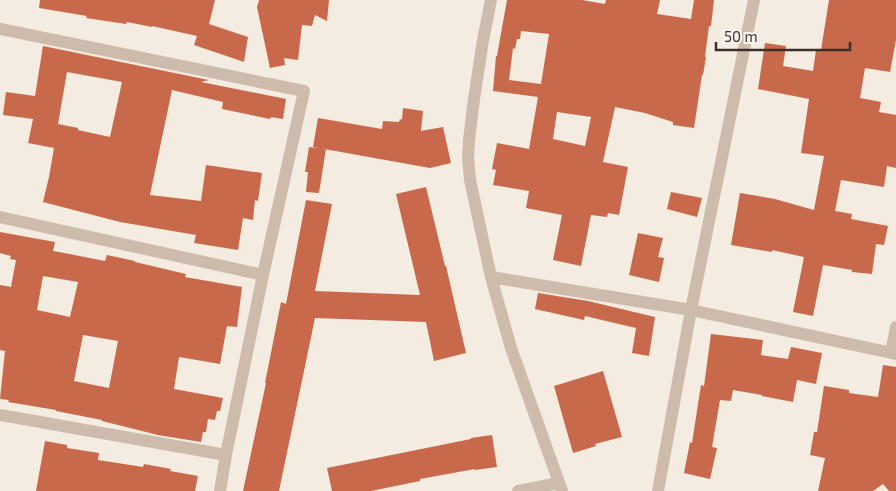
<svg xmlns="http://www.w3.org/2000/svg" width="896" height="491" font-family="'Exo 2',sans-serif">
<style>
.building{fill:#c8694b;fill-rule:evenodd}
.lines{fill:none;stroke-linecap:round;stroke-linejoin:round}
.minor{stroke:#cdbbac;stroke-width:12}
</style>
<rect width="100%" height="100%" fill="#f4ebe1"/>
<path class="building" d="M 40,0 L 215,0 L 209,24 L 248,37 L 244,62 L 194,45 L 197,36 L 152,26 L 152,27 L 127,22 L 126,24 L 86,18 L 87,16 L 39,8 Z
M 259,0 L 329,0 L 327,21 L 315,15 L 312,26 L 302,25 L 298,60 L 284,58 L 285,65 L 270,68 L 257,7 Z
M 507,0 L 582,0 L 605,4 L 606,0 L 660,0 L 657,14 L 691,19 L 694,0 L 714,0 L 711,26 L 709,26 L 705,57 L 706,57 L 703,75 L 702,75 L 694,128 L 673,125 L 673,122 L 645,113 L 615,107 L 603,162 L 628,167 L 619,215 L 608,213 L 607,217 L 591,215 L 581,266 L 553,260 L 562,215 L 526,208 L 529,191 L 493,185 L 496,170 L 492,169 L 497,143 L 529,149 L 538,97 L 493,91 L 496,56 L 497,56 ZM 521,31 L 549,34 L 541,84 L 509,80 L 513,48 L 515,49 L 517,39 L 520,39 ZM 557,112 L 591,117 L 585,146 L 553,139 Z
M 829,0 L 896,0 L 896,40 L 890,72 L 865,68 L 860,98 L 881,102 L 879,112 L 896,115 L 896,168 L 887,166 L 884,187 L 841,180 L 835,211 L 852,214 L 851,219 L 888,226 L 884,245 L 876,244 L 872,274 L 852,272 L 852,270 L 823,265 L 813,316 L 793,312 L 804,257 L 772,250 L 772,252 L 731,245 L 740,193 L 775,199 L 814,210 L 824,156 L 801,153 L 809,99 L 758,89 L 765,43 L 786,46 L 783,66 L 813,71 L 816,50 L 821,50 Z
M 43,46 L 199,78 L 209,80 L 201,82 L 286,99 L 283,119 L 271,117 L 270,119 L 222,109 L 223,102 L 172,90 L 150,195 L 201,201 L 206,165 L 262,173 L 258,201 L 255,200 L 253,220 L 243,218 L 238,250 L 194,243 L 196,235 L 120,222 L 43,202 L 49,177 L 54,148 L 28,143 L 33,119 L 3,115 L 6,92 L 35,96 ZM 67,72 L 122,82 L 110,137 L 78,130 L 78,128 L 58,124 Z
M 403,108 L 423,111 L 421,131 L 443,127 L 451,163 L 430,168 L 313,147 L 318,118 L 382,129 L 383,121 L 399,122 L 400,119 L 402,120 Z
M 309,147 L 326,149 L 319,193 L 306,192 L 308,172 L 305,172 Z
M 426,187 L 445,266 L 446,266 L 466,353 L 434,361 L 426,322 L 315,318 L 279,491 L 243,491 L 266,383 L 265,383 L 281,302 L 286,304 L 306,200 L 332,204 L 315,291 L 420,295 L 396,194 Z
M 671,192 L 702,198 L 697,217 L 667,209 Z
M 0,232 L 55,242 L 53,251 L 59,252 L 105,261 L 107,255 L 135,261 L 135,262 L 186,274 L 185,277 L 242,287 L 237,327 L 227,326 L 220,364 L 179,357 L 174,389 L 223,398 L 220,411 L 217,411 L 215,420 L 208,419 L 206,432 L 203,432 L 201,442 L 158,435 L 102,421 L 102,420 L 56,411 L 56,410 L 8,402 L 9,400 L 0,399 L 5,351 L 0,350 L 0,285 L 11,287 L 16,260 L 10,259 L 11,256 L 0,253 ZM 43,276 L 78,282 L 70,317 L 37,310 ZM 83,335 L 118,341 L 109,388 L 74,381 Z
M 638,233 L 663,238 L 658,257 L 664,258 L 659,282 L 629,275 Z
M 538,293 L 588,301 L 655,317 L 649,356 L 632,353 L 636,328 L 585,316 L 584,320 L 535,309 Z
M 711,334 L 763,340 L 761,355 L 788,359 L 791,347 L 822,353 L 816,384 L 797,380 L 793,402 L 762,396 L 762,395 L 733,390 L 731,401 L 720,400 L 712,447 L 717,448 L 710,479 L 684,473 L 690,442 L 692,443 L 701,385 L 704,386 Z
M 883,365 L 896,367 L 896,491 L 889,491 L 883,484 L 873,491 L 818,491 L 825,458 L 810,455 L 814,432 L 817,432 L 824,386 L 849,390 L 849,393 L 878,397 Z
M 603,371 L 622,437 L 595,444 L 596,446 L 573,453 L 554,386 Z
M 492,435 L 497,467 L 475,470 L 475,469 L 420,479 L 420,481 L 371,491 L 332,491 L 327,468 L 471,439 L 471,438 Z
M 45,441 L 67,445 L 67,448 L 99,453 L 98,460 L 143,467 L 144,464 L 171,469 L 170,471 L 198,476 L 195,491 L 36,491 Z"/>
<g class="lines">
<path class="minor" d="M 491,0 L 483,40 L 474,99 L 469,140 L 468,158 L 470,180 L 491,277 L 511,348 L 562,491
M 0,29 L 304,91 L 263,275 L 226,455 L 220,491
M 0,217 L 263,275
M 491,277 L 691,310 L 896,354
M 891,353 L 896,327
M 0,415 L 226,455
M 518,491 L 559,483
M 658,491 L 691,310 L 754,0"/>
</g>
<path d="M716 42v8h134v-8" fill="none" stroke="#3b302b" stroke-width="2.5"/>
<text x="724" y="42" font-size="15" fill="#3b302b" stroke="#fbf5ee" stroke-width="4" paint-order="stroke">50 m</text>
</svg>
